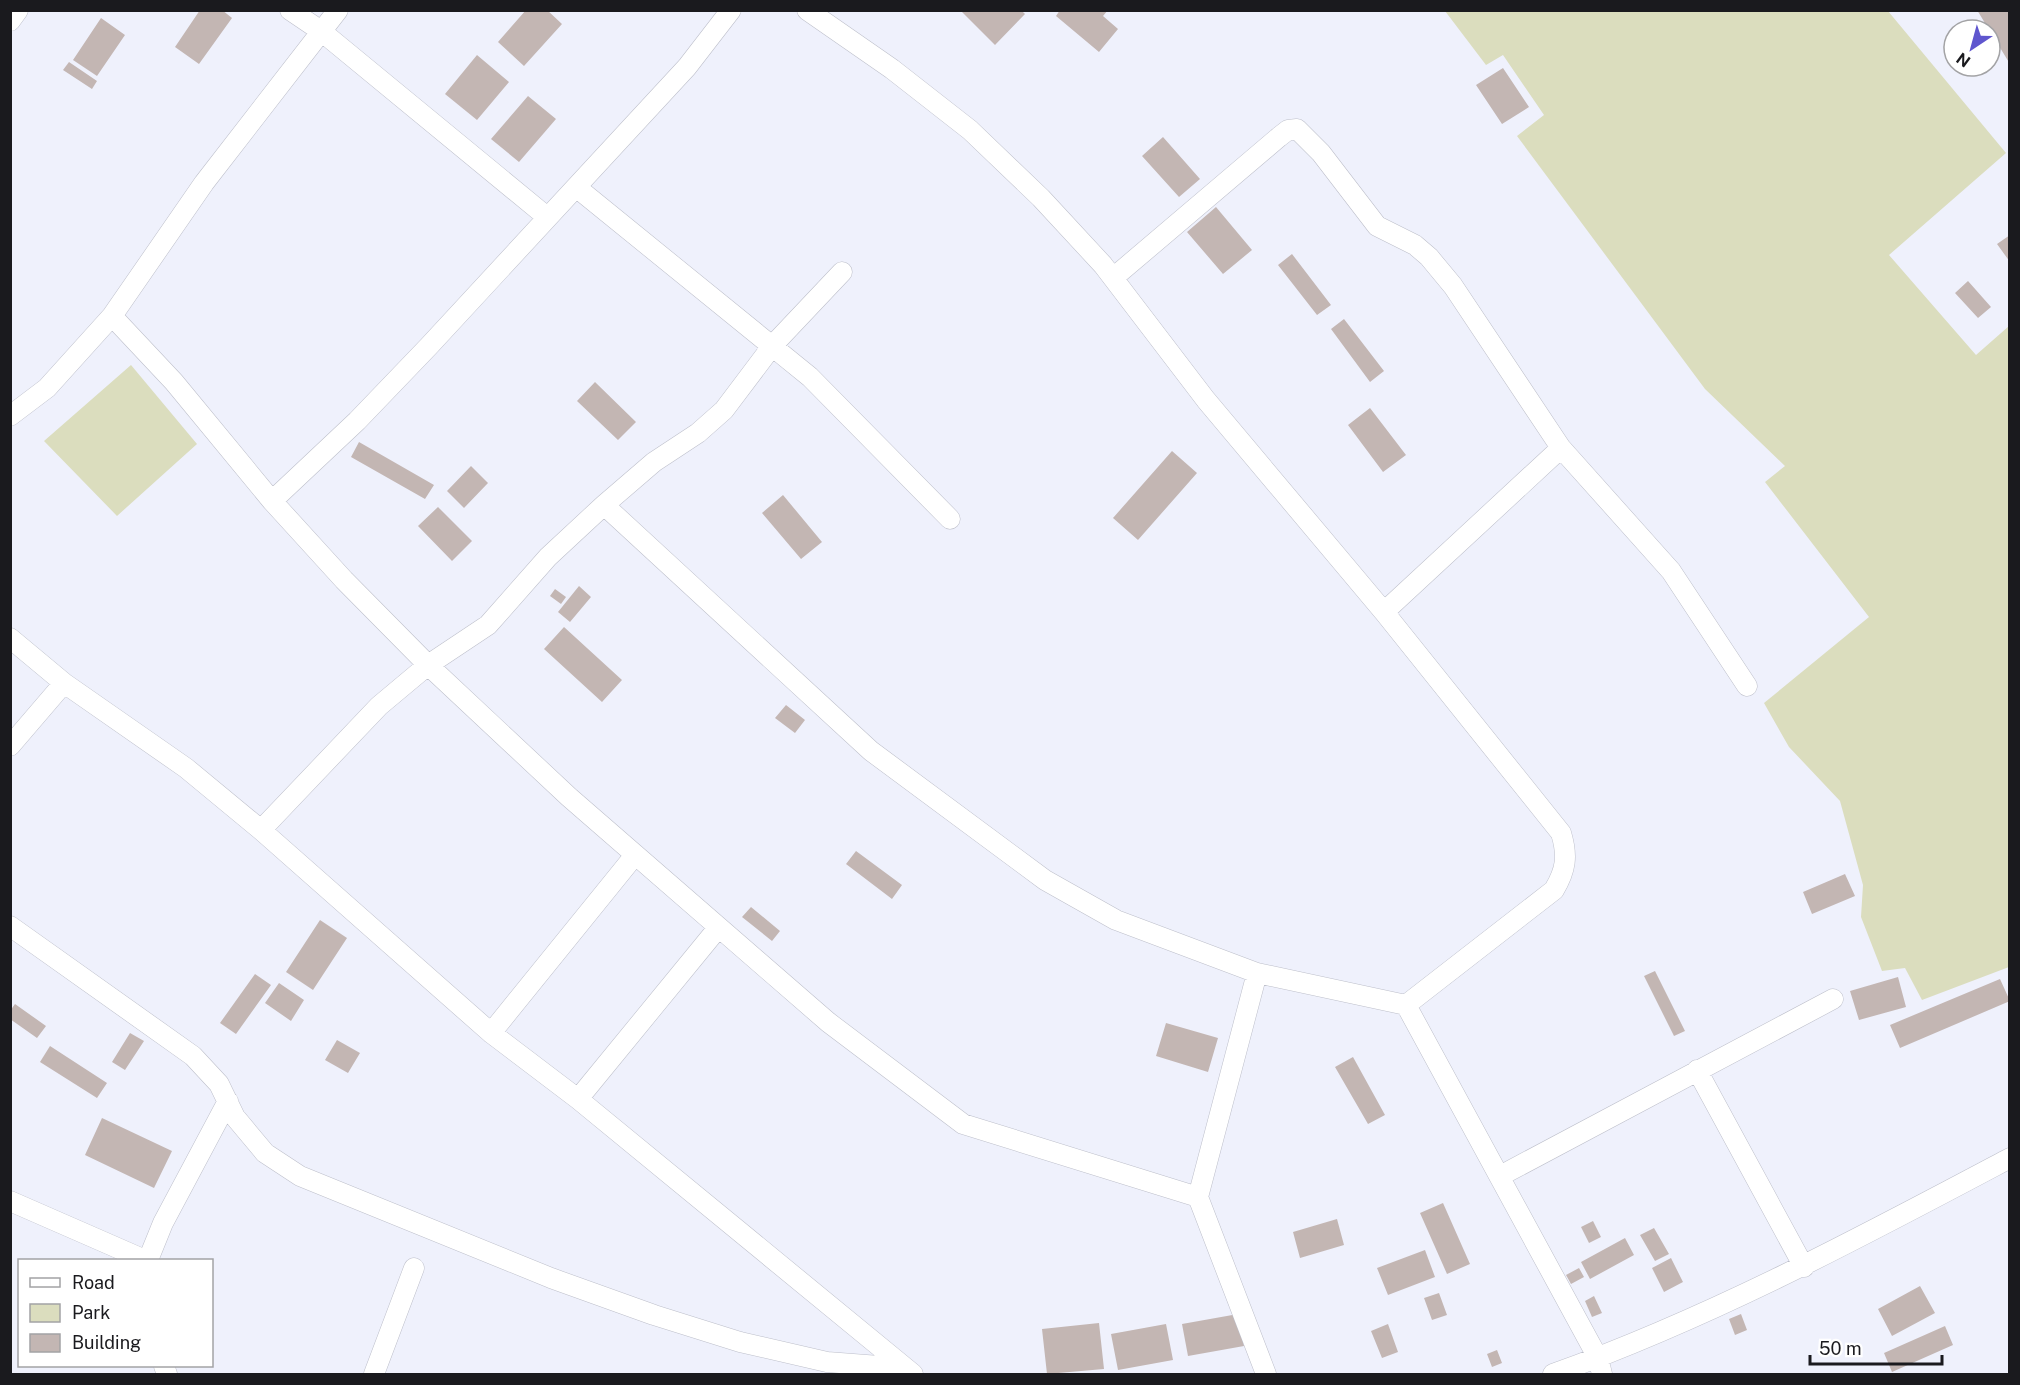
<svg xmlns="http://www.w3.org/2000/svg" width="2020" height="1385" font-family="'Public Sans',sans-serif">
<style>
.green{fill:#dbddbe}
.building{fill:#c3b6b3}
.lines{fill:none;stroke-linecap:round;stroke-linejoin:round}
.street-casing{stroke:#bdbfca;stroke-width:21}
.street{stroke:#fff;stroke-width:20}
</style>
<rect width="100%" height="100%" fill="#eff1fc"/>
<path class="green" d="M 1445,11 L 1888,11 L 2006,153 L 1889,255 L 1976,355 L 2009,326 L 2009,967 L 1922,1000 L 1905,968 L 1882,971 L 1861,917 L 1863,885 L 1840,801 L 1789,747 L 1764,703 L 1869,617 L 1765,482 L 1785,466 L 1705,389 L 1517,136 L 1544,115 L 1503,55 L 1486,65 Z
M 131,365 L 197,444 L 117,516 L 44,441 Z"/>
<path class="building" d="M 200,10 L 222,10 L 232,18 L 199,64 L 175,47 Z
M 526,10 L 547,10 L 562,24 L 524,66 L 498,42 Z
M 960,10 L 1021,10 L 1025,14 L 995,45 Z
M 1060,10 L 1108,10 L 1103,16 L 1118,29 L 1099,52 L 1056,16 Z
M 1977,10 L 2007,10 L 2010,15 L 2010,64 Z
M 101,18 L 125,35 L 97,76 L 73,60 Z
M 477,55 L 509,82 L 477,120 L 445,94 Z
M 69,62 L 97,81 L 92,89 L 63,70 Z
M 1503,68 L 1529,107 L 1502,124 L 1476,85 Z
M 528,96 L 556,119 L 519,162 L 491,139 Z
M 1163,137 L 1200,179 L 1179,197 L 1142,156 Z
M 1216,207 L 1252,250 L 1223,274 L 1187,232 Z
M 2010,235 L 2010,262 L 1997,244 Z
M 1292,254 L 1331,305 L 1317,315 L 1278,265 Z
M 1968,281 L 1991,307 L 1978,318 L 1955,293 Z
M 1344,319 L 1384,371 L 1370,382 L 1331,329 Z
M 595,382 L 636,422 L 618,440 L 577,401 Z
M 1370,408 L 1406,455 L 1383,472 L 1348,425 Z
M 359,442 L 434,485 L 425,499 L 351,457 Z
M 1172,451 L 1197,473 L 1138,540 L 1113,518 Z
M 471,466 L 488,483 L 464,508 L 447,491 Z
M 783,495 L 822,542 L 801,559 L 762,513 Z
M 438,507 L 472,541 L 452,561 L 418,526 Z
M 579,586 L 591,597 L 570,622 L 558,612 Z
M 555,589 L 566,597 L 561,604 L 550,596 Z
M 564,627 L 622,680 L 602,702 L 544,649 Z
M 786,705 L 805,720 L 795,733 L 775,718 Z
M 856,851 L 902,885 L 892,899 L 846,864 Z
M 1845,874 L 1855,896 L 1812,914 L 1803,892 Z
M 751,907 L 780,931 L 772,941 L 742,917 Z
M 320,920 L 347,938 L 313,990 L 286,972 Z
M 1655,971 L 1685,1031 L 1674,1036 L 1644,976 Z
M 255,974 L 271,985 L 236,1034 L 220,1023 Z
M 1898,977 L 1906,1007 L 1859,1020 L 1850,991 Z
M 2000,979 L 2010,1001 L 1900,1048 L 1890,1025 Z
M 279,983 L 304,1000 L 291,1021 L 265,1003 Z
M 15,1004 L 46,1026 L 37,1038 L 10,1019 L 10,1011 Z
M 1166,1023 L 1218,1038 L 1208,1072 L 1156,1056 Z
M 130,1033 L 144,1041 L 125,1070 L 112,1062 Z
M 337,1040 L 360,1053 L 348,1073 L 325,1060 Z
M 50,1046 L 107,1083 L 97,1098 L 40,1062 Z
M 1353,1057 L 1385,1115 L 1368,1124 L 1335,1067 Z
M 102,1118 L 172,1151 L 154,1188 L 85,1155 Z
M 1443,1203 L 1470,1264 L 1447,1274 L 1420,1213 Z
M 1337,1219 L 1344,1245 L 1300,1258 L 1293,1232 Z
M 1593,1221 L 1601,1237 L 1589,1243 L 1581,1227 Z
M 1654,1228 L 1669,1254 L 1655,1261 L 1640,1235 Z
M 1625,1238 L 1634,1255 L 1590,1279 L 1581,1262 Z
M 1425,1250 L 1435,1277 L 1388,1295 L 1377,1268 Z
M 1671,1258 L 1683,1282 L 1664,1292 L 1652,1268 Z
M 1579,1268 L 1584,1277 L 1571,1284 L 1566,1275 Z
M 1920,1286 L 1935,1313 L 1892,1336 L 1878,1309 Z
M 1439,1293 L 1447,1315 L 1432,1320 L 1424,1298 Z
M 1594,1296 L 1602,1313 L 1592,1317 L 1585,1301 Z
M 1238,1314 L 1244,1346 L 1188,1356 L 1182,1324 Z
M 1741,1314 L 1747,1330 L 1735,1335 L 1729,1319 Z
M 1099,1323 L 1104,1369 L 1047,1374 L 1042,1329 Z
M 1166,1324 L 1173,1360 L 1118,1370 L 1111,1334 Z
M 1388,1324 L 1398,1352 L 1382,1358 L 1371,1331 Z
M 1945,1326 L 1953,1345 L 1892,1372 L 1884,1353 Z
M 1497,1350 L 1502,1363 L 1492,1367 L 1487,1354 Z"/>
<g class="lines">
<defs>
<path id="street" d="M 290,10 L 321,31 L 547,217
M 10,21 L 18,10
M 576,187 L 810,377 L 950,519
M 1113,278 L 1279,137 L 1288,130 L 1297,129 L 1321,153 L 1377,226 L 1415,245 L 1429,257 L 1453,286 L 1561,448 L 1671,571 L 1747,686
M 112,316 L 174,382 L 272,501 L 344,580 L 428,665 L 569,797 L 828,1022 L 963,1124 L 1198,1197
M 10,416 L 47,388 L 112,316 L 204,183 L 338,10
M 272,501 L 357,421 L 429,346 L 687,67 L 731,10
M 604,505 L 871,751 L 1045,880 L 1116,920 L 1257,973 L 1406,1005 L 1554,890 C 1566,870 1568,856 1561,833 L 1384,612 L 1206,400 L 1103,265 L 1041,198 L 970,130 L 892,69 L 807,10
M 1384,612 L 1561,448
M 10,638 L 64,683 L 186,768 L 261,830 L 491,1033 L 578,1099 L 913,1374
M 10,746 L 64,683
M 261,830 L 379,706 L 428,665 L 488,625 L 548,557 L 604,505 L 654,462 L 698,433 L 724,410 L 773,345 L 842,272
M 10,926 L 193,1056 L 219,1084 L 235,1117 L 265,1153 L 300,1176 L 551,1278 L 654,1315 L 740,1342 L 827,1362 L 905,1368
M 1257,973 L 1198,1197 L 1266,1374
M 1406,1005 L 1598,1358 L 1602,1374
M 491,1033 L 635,855
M 1697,1070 L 1804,1267
M 578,1099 L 718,928
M 1500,1176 L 1833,999
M 10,1201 L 145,1260
M 148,1260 L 163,1223 L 228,1101
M 164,1366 L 167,1374
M 374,1374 L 414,1268
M 1553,1374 C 1712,1317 1861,1237 2010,1158"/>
</defs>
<use href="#street" class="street-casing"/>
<use href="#street" class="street"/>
</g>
<rect width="2020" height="1385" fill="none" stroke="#1a1a1e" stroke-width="24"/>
<rect x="18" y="1259" width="195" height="108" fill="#ffffff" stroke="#a3a3a5" stroke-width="1.5"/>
<rect x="30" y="1278" width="30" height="9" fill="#ffffff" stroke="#a3a3a5" stroke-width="1.5"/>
<text x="72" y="1289" font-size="18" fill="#1a1a1e">Road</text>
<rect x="30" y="1304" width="30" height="18" fill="#dbddbe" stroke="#a3a3a5" stroke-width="1.5"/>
<text x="72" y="1319" font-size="18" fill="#1a1a1e">Park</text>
<rect x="30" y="1334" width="30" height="18" fill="#c3b6b3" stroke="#a3a3a5" stroke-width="1.5"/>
<text x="72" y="1349" font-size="18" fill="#1a1a1e">Building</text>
<g transform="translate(1972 48) rotate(216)"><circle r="28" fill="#ffffff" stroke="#a3a3a5" stroke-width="1.5"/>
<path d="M0-4.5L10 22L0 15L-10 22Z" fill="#5f56ce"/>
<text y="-9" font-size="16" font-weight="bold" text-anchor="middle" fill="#1a1a1e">N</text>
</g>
<path d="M1810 1355v9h132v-9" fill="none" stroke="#1a1a1e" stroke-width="3"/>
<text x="1819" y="1355" font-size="18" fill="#1a1a1e" stroke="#ffffff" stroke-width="4.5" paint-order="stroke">50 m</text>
</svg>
